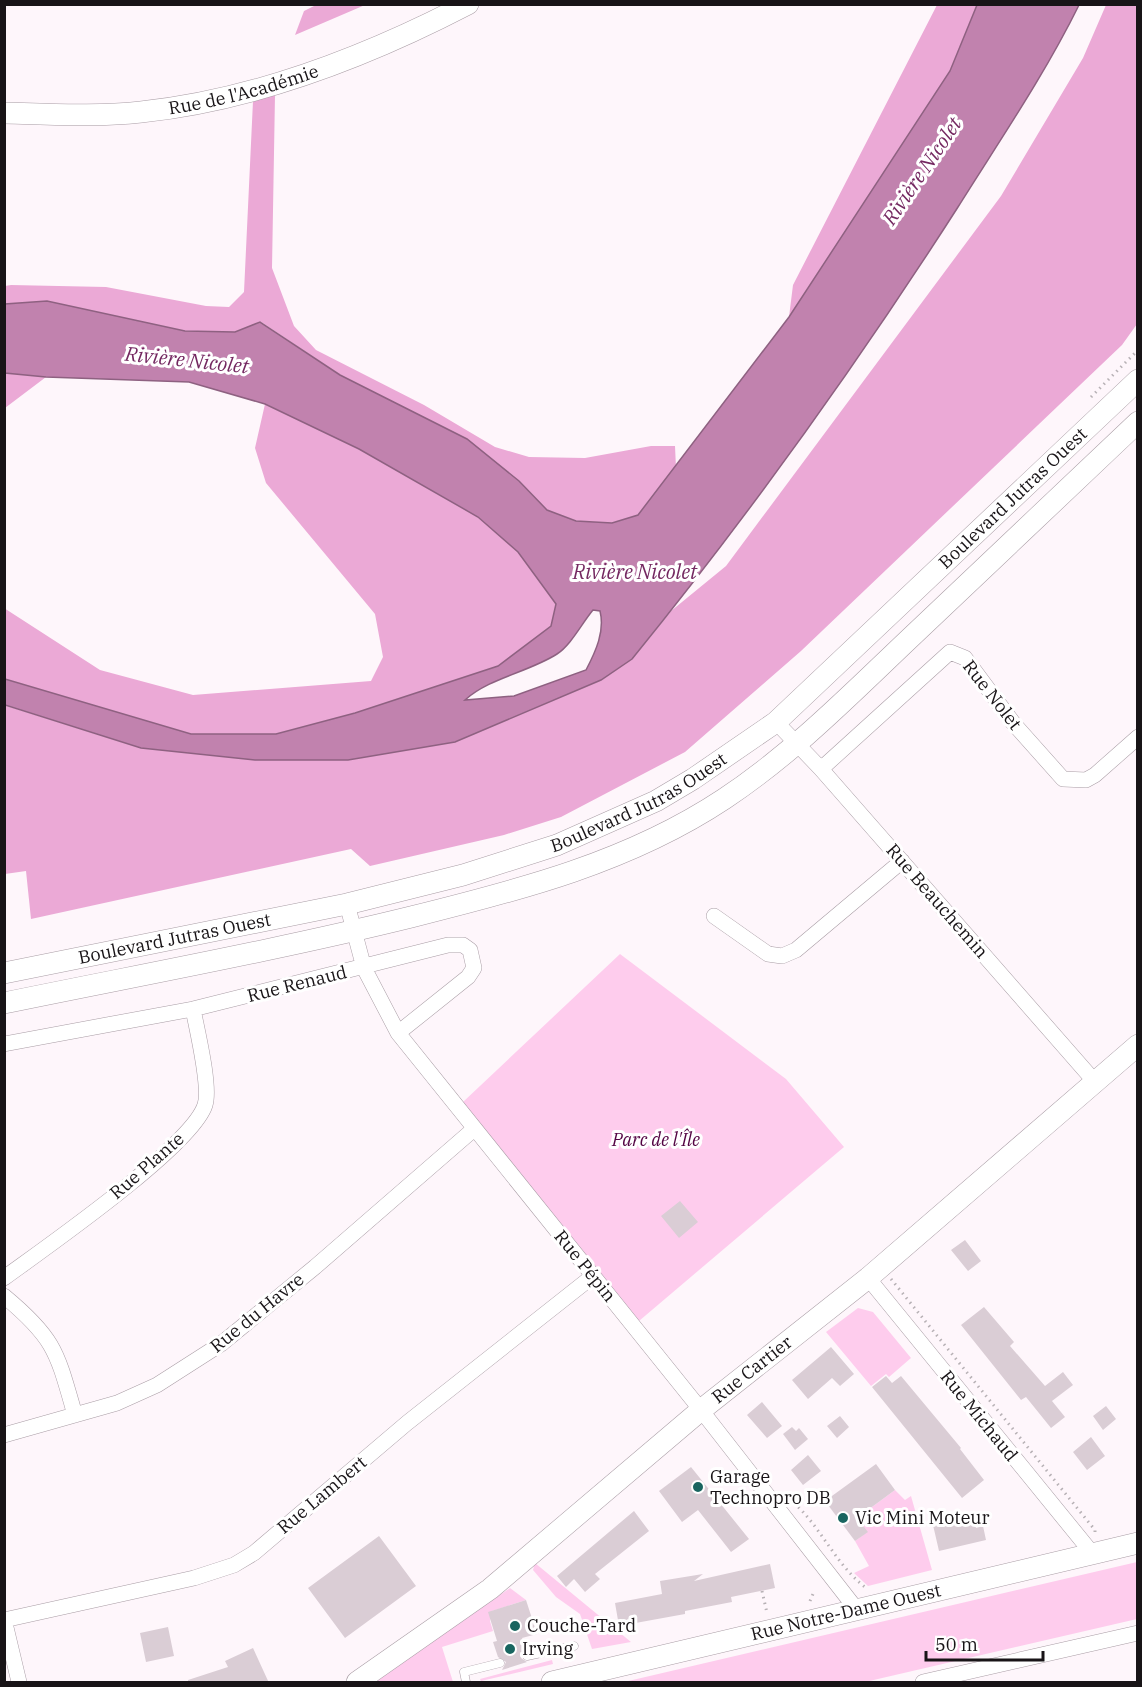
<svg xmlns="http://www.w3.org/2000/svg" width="1142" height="1687" font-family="'IBM Plex Serif',serif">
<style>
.green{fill:#fecced}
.forest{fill:#eba9d6}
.water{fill:#c182ae;stroke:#8e6181;stroke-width:1.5;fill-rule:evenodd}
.building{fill:#dacdd5}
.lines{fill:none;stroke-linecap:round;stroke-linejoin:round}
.lane-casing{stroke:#a99da5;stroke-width:9}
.street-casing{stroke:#a99da5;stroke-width:16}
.secondary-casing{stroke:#a99da5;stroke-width:22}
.path{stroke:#b7b1b5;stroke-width:3;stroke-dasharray:1.5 4.5;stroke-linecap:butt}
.lane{stroke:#fff;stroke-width:8}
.street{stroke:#fff;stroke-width:15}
.secondary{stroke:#fff;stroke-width:21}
.poi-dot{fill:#196560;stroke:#fff;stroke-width:2}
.labels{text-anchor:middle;stroke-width:6;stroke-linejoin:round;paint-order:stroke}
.street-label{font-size:18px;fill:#181417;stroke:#fff}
.park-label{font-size:18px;font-style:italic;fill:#530443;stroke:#fff}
.poi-label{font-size:18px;fill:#181417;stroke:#fff;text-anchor:start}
.water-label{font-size:20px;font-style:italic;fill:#742861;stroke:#fff}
</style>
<rect width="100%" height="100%" fill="#fef6fb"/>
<path class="green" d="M 620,954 L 786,1079 L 844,1147 L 639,1321 L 463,1102 Z
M 858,1308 L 873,1312 L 911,1358 L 889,1377 L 886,1374 L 871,1386 L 826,1332 Z
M 895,1490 L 905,1500 L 911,1496 L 932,1570 L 868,1586 L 854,1573 L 869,1566 L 855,1541 L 867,1532 L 857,1518 Z
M 1137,1562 L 1137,1619 L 865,1682 L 624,1682 Z
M 535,1563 L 631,1642 L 592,1649 L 580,1614 L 556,1597 L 533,1570 Z
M 510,1588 L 526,1600 L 492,1611 L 490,1621 L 493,1631 L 442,1647 L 453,1682 L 375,1682 Z
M 552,1660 L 553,1664 L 481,1681 L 480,1679 Z"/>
<path class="forest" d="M 318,4 L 365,4 L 365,5 L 295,35 L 304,11 Z
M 937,5 L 977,5 L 950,71 L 789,317 L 793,285 Z
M 1106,5 L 1137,5 L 1137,324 L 1122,345 L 801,651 L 685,752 L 561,817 L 504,835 L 370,866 L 351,849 L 31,919 L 26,871 L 5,874 L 4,705 L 141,748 L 255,760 L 348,760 L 455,742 L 601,680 L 632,659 L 671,611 L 726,566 L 1001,196 L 1083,58 Z
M 275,95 L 272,268 L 294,326 L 316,350 L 424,405 L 495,447 L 529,457 L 585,458 L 651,446 L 675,446 L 676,468 L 638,515 L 612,523 L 576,521 L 547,510 L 519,481 L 340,375 L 261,322 L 235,332 L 185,331 L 47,301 L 5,304 L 5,286 L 11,285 L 106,287 L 206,306 L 229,307 L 244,292 L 253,101 Z
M 5,373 L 46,377 L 5,408 Z
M 265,404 L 359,449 L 478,517 L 518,552 L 556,604 L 551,626 L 498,666 L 355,713 L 276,734 L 191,734 L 5,679 L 4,608 L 100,670 L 193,695 L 371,681 L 383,657 L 375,614 L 266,483 L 255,448 Z"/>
<path class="water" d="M 977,5 L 1079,5 C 1044,76 1000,140 958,207 C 858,363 749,515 632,659 L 601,680 L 455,742 L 348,760 L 255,760 L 141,748 L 5,705 L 5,679 L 191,734 L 276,734 L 355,713 L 498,666 L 551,626 L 556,604 L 518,552 L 478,517 L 359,449 L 265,404 L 189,382 L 46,377 L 5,373 L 5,304 L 47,301 L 185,331 L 235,332 L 260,322 L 340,375 L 467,439 L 519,481 L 547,510 L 576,521 L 612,523 L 638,515 L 789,317 L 950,71 ZM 593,610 L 600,611 C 605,631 596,651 586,670 L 514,696 L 465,700 C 489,678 529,672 557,654 C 571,645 582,623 593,610 Z"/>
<path class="building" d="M 680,1201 L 698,1222 L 679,1238 L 661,1216 Z
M 965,1240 L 981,1261 L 968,1271 L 951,1250 Z
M 984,1307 L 1014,1342 L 1010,1346 L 1045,1386 L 1063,1372 L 1073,1385 L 1052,1401 L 1065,1417 L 1051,1428 L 1026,1397 L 1021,1400 L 961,1325 Z
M 831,1347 L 854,1374 L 840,1386 L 832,1378 L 808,1399 L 792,1380 Z
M 886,1376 L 892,1383 L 901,1376 L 961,1448 L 960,1449 L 984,1480 L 962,1498 L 872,1387 Z
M 762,1402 L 782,1426 L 767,1438 L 747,1415 Z
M 1106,1406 L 1116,1419 L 1103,1430 L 1093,1416 Z
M 840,1416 L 849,1427 L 837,1438 L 827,1426 Z
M 792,1427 L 796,1431 L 799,1428 L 808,1439 L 795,1450 L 783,1434 Z
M 1091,1437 L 1105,1456 L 1087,1470 L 1073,1452 Z
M 808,1455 L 821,1471 L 803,1485 L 791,1470 Z
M 876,1464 L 895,1490 L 857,1518 L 868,1532 L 855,1541 L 825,1501 Z
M 691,1467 L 749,1539 L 731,1552 L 698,1510 L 682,1522 L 659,1491 Z
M 634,1511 L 649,1531 L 595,1574 L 600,1579 L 585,1592 L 574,1579 L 566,1587 L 557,1576 Z
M 973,1516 L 976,1528 L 983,1526 L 986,1540 L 939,1551 L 933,1525 Z
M 379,1536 L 416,1586 L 345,1638 L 308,1588 Z
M 770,1564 L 775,1588 L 731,1597 L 732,1602 L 685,1611 L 685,1614 L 619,1626 L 615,1603 L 662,1594 L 660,1581 L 703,1574 L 694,1581 Z
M 526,1600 L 537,1634 L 522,1638 L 526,1650 L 521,1658 L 527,1662 L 502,1670 L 506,1662 L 498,1657 L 493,1642 L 497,1641 L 488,1612 Z
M 168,1627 L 174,1656 L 146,1662 L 140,1633 Z
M 253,1648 L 269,1683 L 188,1683 L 188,1680 L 228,1667 L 225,1661 Z"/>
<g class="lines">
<defs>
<path id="lane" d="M 527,1656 L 574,1646
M 466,1682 L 464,1672 L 500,1663"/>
<path id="street" d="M 776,722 L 821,769 L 1096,1083
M 821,769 L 950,652 L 965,658 L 1014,724 L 1063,779 L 1086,780 L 1095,775 L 1138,737
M 347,904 L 364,968 L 398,1033 L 701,1410 L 857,1610
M 714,916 L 768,954 L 782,956 L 796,950 L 902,861
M 4,1044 L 193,1009 L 448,945 L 463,945 L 470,950 L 474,968 L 468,977 L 398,1033
M 4,1278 C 45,1248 192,1146 205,1105 C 211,1087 197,1030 193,1009
M 868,1278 L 1092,1553
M 4,1296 C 56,1339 57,1353 75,1415
M 4,1435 L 117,1403 L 157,1385 L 221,1344 L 315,1267 L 474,1129
M 4,1619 L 19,1682
M 4,1620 L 194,1578 L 234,1565 L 254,1553 L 407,1423 L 593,1276
M 923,1682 L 1138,1633"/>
<g id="secondary">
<path id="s1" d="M 4,113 C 50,114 96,117 141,112 C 256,100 366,57 468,4"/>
<path id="s2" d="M 4,973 L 347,904 L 463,875 L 557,845 L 656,801 L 693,779 L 776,722 L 1138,380"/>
<path d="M 4,1003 C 140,975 277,950 411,917 C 520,890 629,862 724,799 C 792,754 849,696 908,640 C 985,567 1061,495 1138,422"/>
<path id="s3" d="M 357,1682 L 490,1589 L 701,1410 L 868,1278 L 1138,1045"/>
<path id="s4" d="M 552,1682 L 1138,1543"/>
</g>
</defs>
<use href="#lane" class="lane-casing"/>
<use href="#street" class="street-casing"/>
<use href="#secondary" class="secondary-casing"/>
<path class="path" d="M 1091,397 L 1138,350
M 891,1279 L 1095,1530 L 1095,1533
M 794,1503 C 821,1527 836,1565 865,1587
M 762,1591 L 767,1613
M 810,1601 L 813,1594"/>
<use href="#lane" class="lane"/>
<use href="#street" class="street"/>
<use href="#secondary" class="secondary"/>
</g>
<g class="poi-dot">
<circle cx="698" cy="1487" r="6"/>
<circle cx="843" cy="1518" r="6"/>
<circle cx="515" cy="1626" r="6"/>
<circle cx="510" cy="1649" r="6"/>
</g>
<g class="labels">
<g class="street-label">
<text dy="6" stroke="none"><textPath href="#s1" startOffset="242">Rue de l'Académie</textPath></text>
<text dy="6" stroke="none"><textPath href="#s2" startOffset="1146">Boulevard Jutras Ouest</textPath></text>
<text transform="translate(992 695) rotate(52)" y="6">Rue Nolet</text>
<text dy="6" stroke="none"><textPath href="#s2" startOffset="660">Boulevard Jutras Ouest</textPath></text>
<text transform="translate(937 901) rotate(49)" y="6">Rue Beauchemin</text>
<text dy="6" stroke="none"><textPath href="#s2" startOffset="174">Boulevard Jutras Ouest</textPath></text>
<text transform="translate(297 984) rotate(-14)" y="6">Rue Renaud</text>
<text transform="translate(147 1166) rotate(-41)" y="6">Rue Plante</text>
<text transform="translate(585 1266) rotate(51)" y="6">Rue Pépin</text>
<text transform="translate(257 1313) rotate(-39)" y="6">Rue du Havre</text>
<text dy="6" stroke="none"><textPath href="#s3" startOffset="504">Rue Cartier</textPath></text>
<text transform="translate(979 1416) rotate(51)" y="6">Rue Michaud</text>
<text transform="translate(322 1495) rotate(-40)" y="6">Rue Lambert</text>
<text dy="6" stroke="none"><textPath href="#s4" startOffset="302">Rue Notre-Dame Ouest</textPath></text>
</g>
<g class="park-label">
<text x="656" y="1146">Parc de l'Île</text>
</g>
<g class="poi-label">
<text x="710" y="1483">Garage<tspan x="710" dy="21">Technopro DB</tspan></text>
<text x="855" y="1524">Vic Mini Moteur</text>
<text x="527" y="1632">Couche-Tard</text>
<text x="522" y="1655">Irving</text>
</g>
<g class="water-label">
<text transform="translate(922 171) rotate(-56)" y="7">Rivière Nicolet</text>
<text transform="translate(187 360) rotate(6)" y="7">Rivière Nicolet</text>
<text x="635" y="579">Rivière Nicolet</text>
</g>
</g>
<rect width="1142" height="1687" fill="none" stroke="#181417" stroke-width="12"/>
<path d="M926 1651v9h117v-9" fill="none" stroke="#181417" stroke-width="3"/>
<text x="935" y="1651" font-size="18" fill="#181417" stroke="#ffffff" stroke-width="4.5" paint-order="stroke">50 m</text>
</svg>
